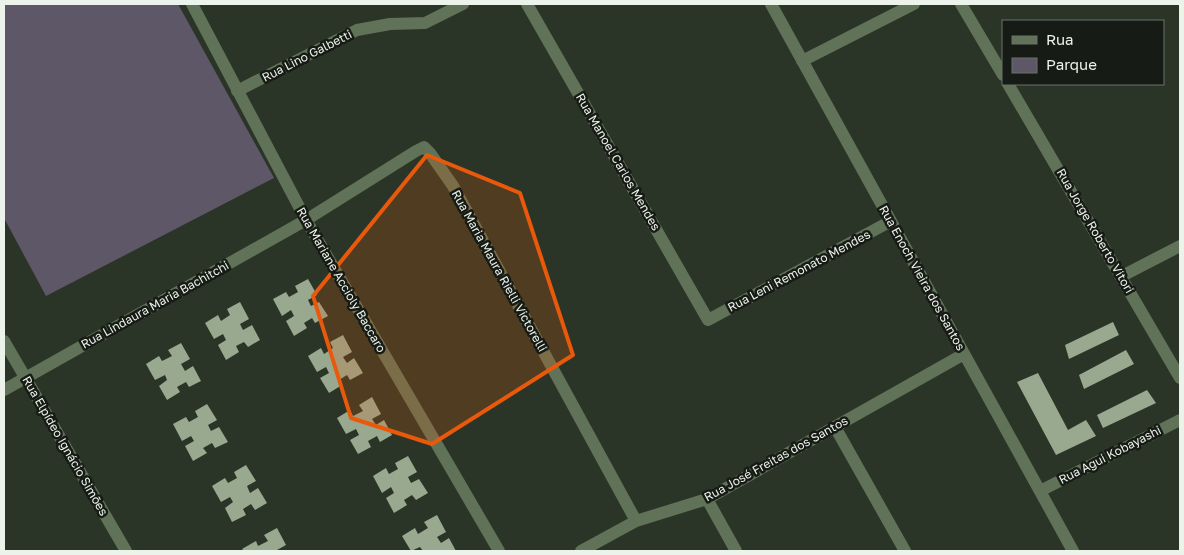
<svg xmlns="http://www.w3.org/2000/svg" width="1184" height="555" font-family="'Golos Text',sans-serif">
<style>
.green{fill:#5d5767}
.building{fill:#98a990}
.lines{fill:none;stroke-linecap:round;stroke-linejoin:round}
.street{stroke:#607258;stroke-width:12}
.marked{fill:#e8590c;fill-opacity:0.2;stroke:#e8590c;stroke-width:4;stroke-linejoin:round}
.labels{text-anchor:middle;stroke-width:5;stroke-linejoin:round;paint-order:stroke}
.street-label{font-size:12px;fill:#ecf3ea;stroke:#171b15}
</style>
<rect width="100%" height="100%" fill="#2b3527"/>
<path class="green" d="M 4,4 L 178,4 L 274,178 L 46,296 L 4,218 Z"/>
<path class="building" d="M 308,279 L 317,295 L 308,300 L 311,306 L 319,302 L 328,316 L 315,323 L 312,318 L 304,323 L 307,328 L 294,336 L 286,321 L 294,316 L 291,310 L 282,316 L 273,299 L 286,292 L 289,297 L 298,292 L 295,286 Z
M 240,302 L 249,319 L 240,324 L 243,330 L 252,325 L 260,340 L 248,347 L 244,342 L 236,346 L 239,352 L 226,360 L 218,345 L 226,340 L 223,334 L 214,339 L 205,323 L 218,315 L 221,321 L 230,315 L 227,309 Z
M 1113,322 L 1119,335 L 1069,359 L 1065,345 Z
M 343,335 L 352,352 L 343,357 L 347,363 L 354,358 L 363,373 L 350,380 L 347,375 L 339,380 L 342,385 L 329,393 L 320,378 L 329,373 L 326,367 L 317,372 L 308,356 L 321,348 L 324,354 L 333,348 L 330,342 Z
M 181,343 L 190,359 L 181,364 L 185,371 L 193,366 L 201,381 L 189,387 L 186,382 L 177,387 L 180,392 L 167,400 L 159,386 L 167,380 L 165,375 L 155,380 L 146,364 L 159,356 L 162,361 L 172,356 L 168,350 Z
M 1126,350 L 1134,364 L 1084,389 L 1079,375 Z
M 1038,373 L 1068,430 L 1086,420 L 1096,436 L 1056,455 L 1017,382 Z
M 1147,390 L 1156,403 L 1103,428 L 1097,415 Z
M 372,397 L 381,414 L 372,419 L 376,425 L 384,420 L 392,435 L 380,442 L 377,436 L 368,441 L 371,447 L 358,454 L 350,440 L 359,435 L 356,429 L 346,434 L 337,418 L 350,410 L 353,416 L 363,411 L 359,405 Z
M 207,404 L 217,420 L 208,425 L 211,431 L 219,427 L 228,442 L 215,448 L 212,443 L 203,448 L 207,453 L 193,461 L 185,446 L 194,441 L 191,436 L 182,441 L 173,424 L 186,417 L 189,422 L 198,417 L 195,411 Z
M 408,456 L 417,472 L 408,477 L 411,483 L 419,479 L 428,493 L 416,500 L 412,495 L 404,500 L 407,505 L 394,513 L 386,498 L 394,493 L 391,487 L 382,493 L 373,476 L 386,468 L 389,474 L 398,469 L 395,463 Z
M 246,465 L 256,481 L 247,486 L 250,493 L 258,488 L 267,503 L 255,510 L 251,504 L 243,509 L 246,515 L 232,522 L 225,508 L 233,502 L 230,497 L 221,502 L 212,486 L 225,478 L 228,483 L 237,478 L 234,472 Z
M 437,515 L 446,532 L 437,537 L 441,543 L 449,538 L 456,551 L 423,551 L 420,547 L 411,551 L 402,536 L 415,528 L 418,534 L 428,528 L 424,522 Z
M 277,528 L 286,545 L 277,550 L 278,551 L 244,551 L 242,549 L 256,541 L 258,546 L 268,541 L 264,535 Z"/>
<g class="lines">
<path class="street" d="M 192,4 L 306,220 L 499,551
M 527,4 L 708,320 L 891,221
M 771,4 L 1073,551
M 961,4 L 1003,75
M 802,61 L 914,4
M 1008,84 L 1180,378
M 237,91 L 357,30 L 390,24 L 425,23 L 463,4
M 1122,276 L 1180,246
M 4,341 L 126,551
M 4,390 L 306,220 L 416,151 L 424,147 L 430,153 L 453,186 L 636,521
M 835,427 L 905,551
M 1040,491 L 1180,420
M 707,499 L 736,551
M 581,551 L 636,521 L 707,499 L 964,354"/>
</g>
<path class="marked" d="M 427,155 L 520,193 L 573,355 L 432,444 L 351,418 L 313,296 Z"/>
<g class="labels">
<g class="street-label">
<text transform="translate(307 56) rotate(-27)" y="4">Rua Lino Galbetti</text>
<text transform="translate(618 162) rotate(60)" y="4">Rua Manoel Carlos Mendes</text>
<text transform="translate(1095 231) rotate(60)" y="4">Rua Jorge Roberto Vitori</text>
<text transform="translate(499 271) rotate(61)" y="4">Rua Maria Maura Rielli Victorelli</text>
<text transform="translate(799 271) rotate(-28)" y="4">Rua Leni Remonato Mendes</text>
<text transform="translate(922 278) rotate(61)" y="4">Rua Enoch Vieira dos Santos</text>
<text transform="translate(341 280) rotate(60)" y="4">Rua Mariane Accioly Baccaro</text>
<text transform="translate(155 305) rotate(-29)" y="4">Rua Lindaura Maria Bachitchi</text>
<text transform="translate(65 446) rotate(60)" y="4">Rua Elpídeo Ignácio Simões</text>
<text transform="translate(1110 455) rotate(-27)" y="4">Rua Agui Kobayashi</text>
<text transform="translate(776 459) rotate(-29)" y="4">Rua José Freitas dos Santos</text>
</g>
</g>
<rect width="1184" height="555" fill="none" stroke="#ecf3ea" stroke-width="10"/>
<rect x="1002" y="20" width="162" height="65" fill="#171b15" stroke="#6c716a"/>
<rect x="1012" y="36" width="25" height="8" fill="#607258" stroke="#6c716a"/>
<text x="1046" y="45" font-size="15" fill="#ecf3ea">Rua</text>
<rect x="1012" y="58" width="25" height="15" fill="#5d5767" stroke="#6c716a"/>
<text x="1046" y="70" font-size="15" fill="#ecf3ea">Parque</text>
</svg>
